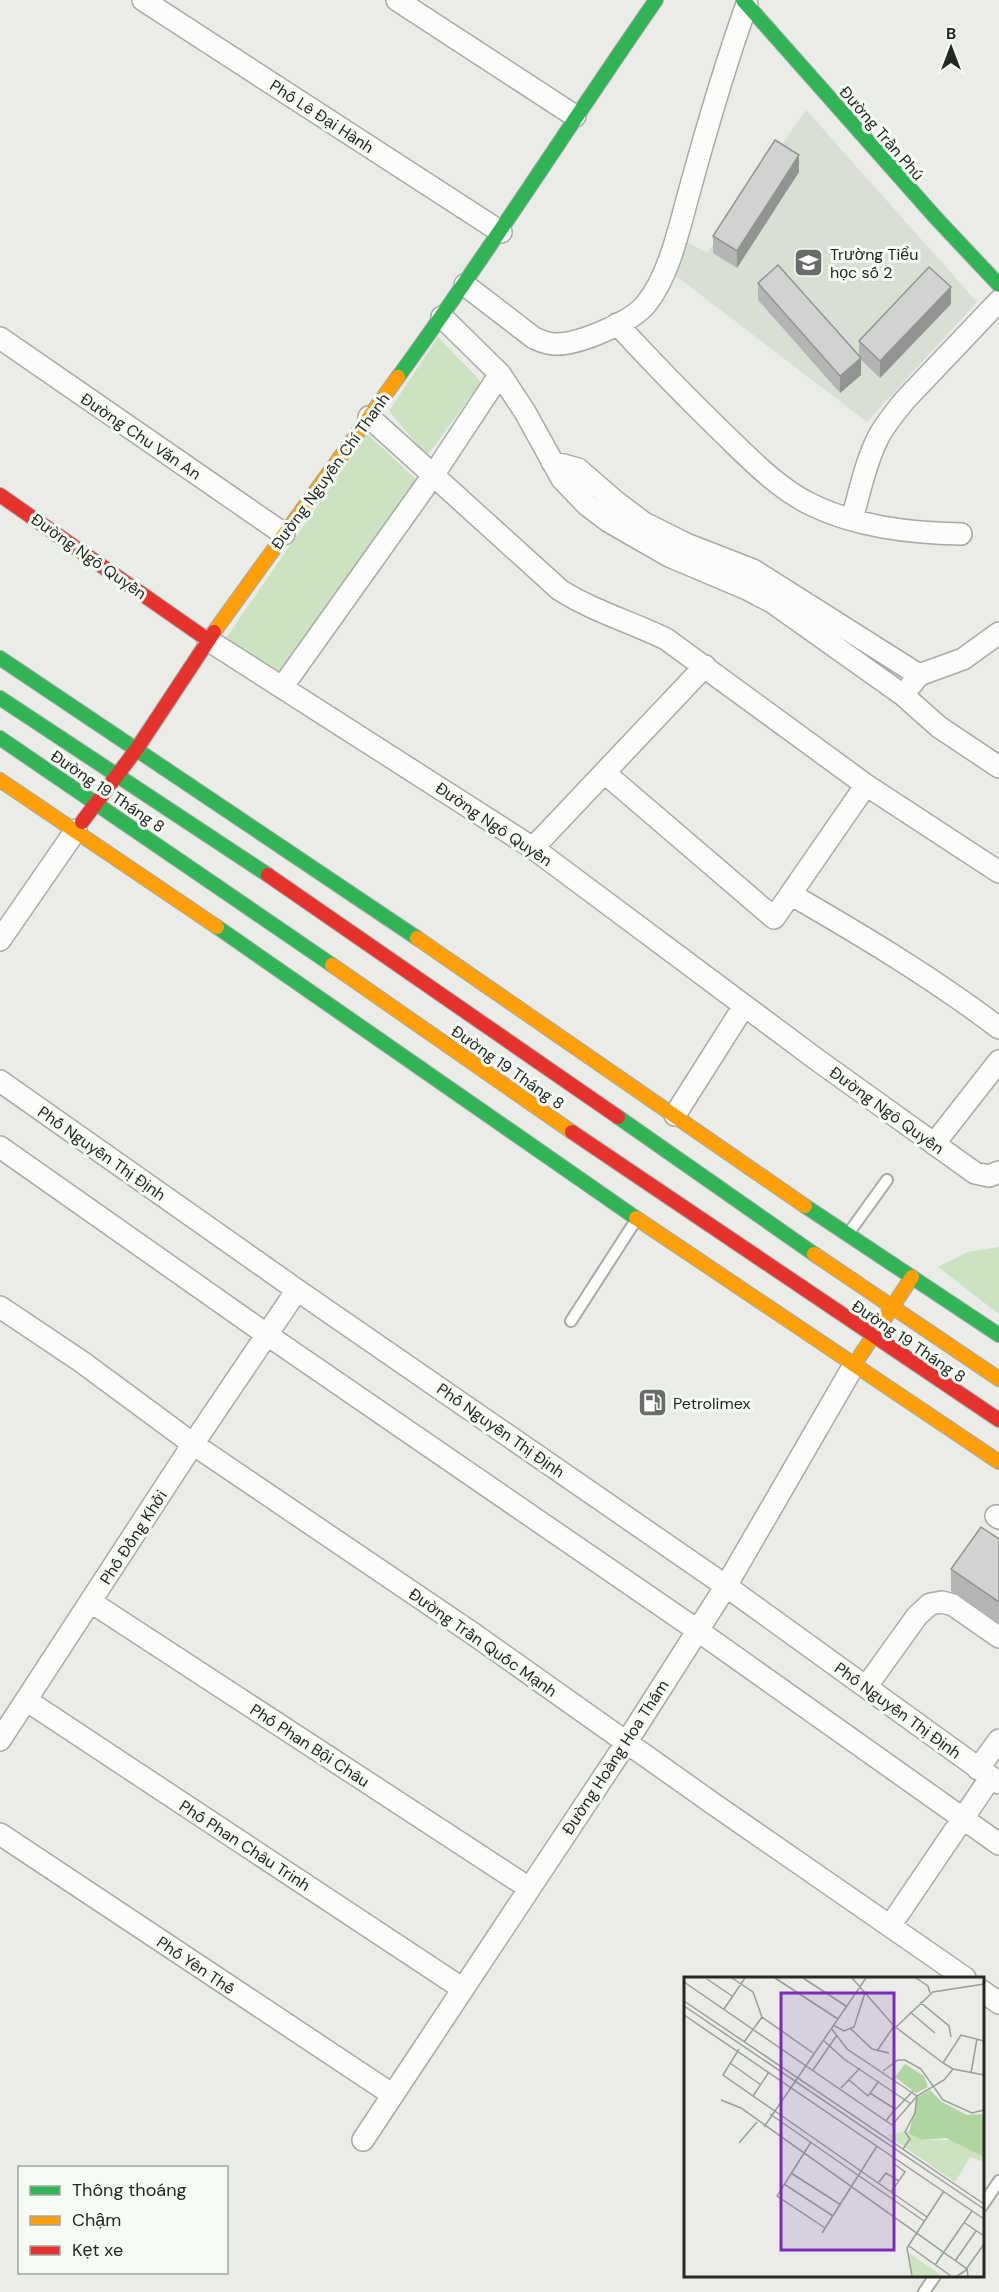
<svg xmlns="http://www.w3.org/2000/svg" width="999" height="2292" font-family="'DM Sans',sans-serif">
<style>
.built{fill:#d8e0d6}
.green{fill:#cce3c1}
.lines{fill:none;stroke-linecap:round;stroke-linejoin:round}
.lane-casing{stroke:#a8aaa7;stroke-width:14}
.street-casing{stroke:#a8aaa7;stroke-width:24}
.fast-casing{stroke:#a8aaa7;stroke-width:16}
.slow-casing{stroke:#a8aaa7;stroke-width:16}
.jam-casing{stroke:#a8aaa7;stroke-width:16}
.lane{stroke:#fcfcfb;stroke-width:10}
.street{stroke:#fcfcfb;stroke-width:21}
.fast{stroke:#30b455;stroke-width:14}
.slow{stroke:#ff9f0a;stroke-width:14}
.jam{stroke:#e5322d;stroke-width:14}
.wall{fill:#b3b5b2}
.shaded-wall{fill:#929491}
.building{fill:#d0d3cf;stroke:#929491;stroke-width:1.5}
.labels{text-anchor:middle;stroke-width:6;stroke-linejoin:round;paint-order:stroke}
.street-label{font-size:16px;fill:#242723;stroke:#f5fcf3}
.poi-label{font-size:16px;fill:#242723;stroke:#f5fcf3;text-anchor:start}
.inset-road{fill:none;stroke:#9a9d99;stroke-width:1.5}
.view{fill:#7b2cbf;fill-opacity:0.15;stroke:#7b2cbf;stroke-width:3}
.inset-edge{fill:none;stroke:#242723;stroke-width:3}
</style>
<rect width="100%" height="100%" fill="#e9ece7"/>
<path class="built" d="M 806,110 L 977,302 L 867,422 L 672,273 L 686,241 L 707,253 Z"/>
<path class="green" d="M 438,337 L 481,382 L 427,456 L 389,411 Z
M 367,434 L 416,479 L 281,680 L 224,641 Z
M 999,1247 L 999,1314 L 938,1267 L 968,1252 Z"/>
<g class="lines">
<defs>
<path id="lane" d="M 848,1234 L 887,1180
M 571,1321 L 636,1220
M 982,2206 L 999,2181
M 924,2292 L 935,2276"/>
<path id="street" d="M 143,0 L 501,232
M 397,0 L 575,116
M 465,285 L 534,338 C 541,341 547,344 555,344 C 578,345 632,322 646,304 C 670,275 680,224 690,189 C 707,127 725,65 747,4
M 442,317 L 500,374 L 525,412 L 562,479 L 587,505 L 608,521 L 669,556 L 747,589 L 772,602 L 903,695 L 939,727 L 999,767
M 617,324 C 651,361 686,397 722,432 C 749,458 776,487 810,504 C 857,527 910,533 961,534
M 0,338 L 284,534
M 369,417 L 560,590 C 593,611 631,622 666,639 L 866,785 L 999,872
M 552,462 L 578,469 L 615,501 L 644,523 L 686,544 L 753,570 L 919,675
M 852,519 C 860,491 866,460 880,434 C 887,422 896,411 905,400 L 999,301
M 208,640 L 533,848 L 816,1059 L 975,1173 L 989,1176 L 999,1172
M 911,685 L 919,675 L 963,659 L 999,633
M 283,686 L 434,474 L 500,374
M 606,774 L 774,918 L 866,785
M 533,848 L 705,666
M 792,895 C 863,936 933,978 999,1028
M 0,940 L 76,830
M 0,1081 L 297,1290 L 726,1586 L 999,1783
M 675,1115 L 744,1006
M 934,1144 L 999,1061
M 0,1147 L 266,1334 L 697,1630 L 999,1844
M 0,1307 L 82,1362 L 193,1444 L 472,1633 L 715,1805 L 965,1978
M 996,1516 L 999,1518
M 91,1602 L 529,1888
M 866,1687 L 917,1616 L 930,1604 L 942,1602 L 953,1605 L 999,1637
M 26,1700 L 463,1989
M 0,1740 L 193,1444 L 297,1290
M 978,1769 L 999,1740
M 0,1834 L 393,2095
M 890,1926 L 991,1777
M 982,1991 L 999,2003
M 363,2140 L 626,1743 L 726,1586 L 854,1365"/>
<path id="fast" d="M 743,0 L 936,218 L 999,285
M 398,377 C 488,254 569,125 656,0
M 0,658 L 417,938
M 0,698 L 268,875
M 0,738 L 332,965
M 217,927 L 636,1218
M 618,1117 L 814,1254
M 805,1206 L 999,1335"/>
<path id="slow" d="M 214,632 L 398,377
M 0,780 L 217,927
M 417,938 L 805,1206
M 332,965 L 572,1132
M 636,1218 L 999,1462
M 814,1254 L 999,1379
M 854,1365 L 912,1277"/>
<path id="jam" d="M 0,495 L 208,640
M 82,822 L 136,750 L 214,632
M 268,875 L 618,1117
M 572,1132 L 999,1420"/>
</defs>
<use href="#lane" class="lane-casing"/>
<use href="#street" class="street-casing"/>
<use href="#fast" class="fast-casing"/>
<use href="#slow" class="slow-casing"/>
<use href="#jam" class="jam-casing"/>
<use href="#lane" class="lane"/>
<use href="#street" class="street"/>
<use href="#fast" class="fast"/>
<use href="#slow" class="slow"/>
<use href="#jam" class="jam"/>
</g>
<path class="wall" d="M 799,172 L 737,268 L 713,253 L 713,236 Z
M 758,283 L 859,355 L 859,341 L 951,304 L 880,378 L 861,360 L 861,375 L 840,393 L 758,300 Z
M 999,1539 L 999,1625 L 951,1591 L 951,1569 Z"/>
<path class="shaded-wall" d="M 799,155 L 799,172 L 737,268 L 737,251 Z
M 951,287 L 951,304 L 880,378 L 880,361 Z
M 861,358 L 861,375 L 840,393 L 840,376 Z"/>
<path class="building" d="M 775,140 L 799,155 L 737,251 L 713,236 Z
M 778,265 L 861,358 L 840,376 L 758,283 Z
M 929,267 L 951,287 L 880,361 L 859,341 Z
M 981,1527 L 999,1539 L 999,1602 L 951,1569 Z"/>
<defs>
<symbol id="school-square" viewBox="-11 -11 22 22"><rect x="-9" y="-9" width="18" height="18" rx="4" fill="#696c68" stroke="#f5fcf3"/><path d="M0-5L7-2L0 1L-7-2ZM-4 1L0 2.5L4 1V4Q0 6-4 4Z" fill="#fff"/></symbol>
<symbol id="fuel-square" viewBox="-11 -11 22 22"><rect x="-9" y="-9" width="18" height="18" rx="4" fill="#696c68" stroke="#f5fcf3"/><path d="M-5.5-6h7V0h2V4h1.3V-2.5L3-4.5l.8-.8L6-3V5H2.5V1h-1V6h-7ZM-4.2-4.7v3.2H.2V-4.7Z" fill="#fff"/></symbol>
</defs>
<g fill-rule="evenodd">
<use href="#school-square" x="792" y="246" width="33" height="33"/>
<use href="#fuel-square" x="636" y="1386" width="33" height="33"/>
</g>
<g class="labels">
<g class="street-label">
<text transform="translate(322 116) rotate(33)" y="6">Phố Lê Đại Hành</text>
<text transform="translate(882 133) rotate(49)" y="6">Đường Trần Phú</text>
<text transform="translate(141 436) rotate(34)" y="6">Đường Chu Văn An</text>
<text transform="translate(330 471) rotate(-54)" y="6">Đường Nguyễn Chí Thanh</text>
<text transform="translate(89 556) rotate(35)" y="6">Đường Ngô Quyền</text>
<text transform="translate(108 791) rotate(34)" y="6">Đường 19 Tháng 8</text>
<text transform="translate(494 824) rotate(34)" y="6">Đường Ngô Quyền</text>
<text transform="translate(508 1067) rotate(35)" y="6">Đường 19 Tháng 8</text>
<text transform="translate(887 1110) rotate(36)" y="6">Đường Ngô Quyền</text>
<text transform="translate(102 1153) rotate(35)" y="6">Phố Nguyễn Thị Định</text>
<text transform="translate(909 1341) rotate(34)" y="6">Đường 19 Tháng 8</text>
<text transform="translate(501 1430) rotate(35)" y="6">Phố Nguyễn Thị Định</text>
<text transform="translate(133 1537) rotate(-57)" y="6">Phố Đồng Khởi</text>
<text transform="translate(483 1642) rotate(35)" y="6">Đường Trần Quốc Mạnh</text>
<text transform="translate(898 1710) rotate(36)" y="6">Phố Nguyễn Thị Định</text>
<text transform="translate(310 1745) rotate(33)" y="6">Phố Phan Bội Châu</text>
<text transform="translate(615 1757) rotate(-57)" y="6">Đường Hoàng Hoa Thám</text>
<text transform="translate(245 1845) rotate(33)" y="6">Phố Phan Châu Trinh</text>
<text transform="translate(196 1965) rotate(34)" y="6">Phố Yên Thế</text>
</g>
<g class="poi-label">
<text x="830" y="260">Trường Tiểu<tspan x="830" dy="18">học số 2</tspan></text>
<text x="673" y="1409">Petrolimex</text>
</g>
</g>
<g transform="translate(684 1977)">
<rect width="300" height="300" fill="#e9ece7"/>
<path d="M 224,154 L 237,163 L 268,163 L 300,180 L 300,185 L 286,180 L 271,205 L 203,158 ZM 225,276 L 258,299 L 229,299 Z" fill="#cce3c1"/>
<path d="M 221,87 L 240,99 L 244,110 L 232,116 L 211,100 ZM 246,113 L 258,125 L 283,138 L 300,137 L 300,180 L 262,161 L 237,163 L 225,156 L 234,120 Z" fill="#b1d5a0"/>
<path class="inset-road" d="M 48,1 L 69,15 L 78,40 L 129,76M 91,1 L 154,42M 119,1 L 162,29M 168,1 L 210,49 L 259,86 L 269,92 L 300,98M 232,1 L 244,9 L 246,16M 23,2 L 48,19M 0,5 L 208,148 L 233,119 L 260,103 L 269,92M 0,24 L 300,227M 236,25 L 265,49 L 267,60M 0,29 L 300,232M 40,32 L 61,1M 226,35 L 251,56M 0,38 L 300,242M 149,48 L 160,54 L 170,50 L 181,16M 212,50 L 249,15 L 300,7M 147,51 L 163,72 L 233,119 L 231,136 L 221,155 L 226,162 L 219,172M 167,52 L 188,72 L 205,76M 139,63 L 160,82 L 227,127M 60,65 L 78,40M 55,72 L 39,98 L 243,240M 193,74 L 210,49M 46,86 L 77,108M 259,86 L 277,58 L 300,64M 129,93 L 153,58M 199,94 L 214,83 L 221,83 L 237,92 L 259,123 L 288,136 L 300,133M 287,96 L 293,62M 165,103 L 184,119 L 195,104M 157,111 L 176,91M 186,116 L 211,132 L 202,144M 69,119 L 85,95M 37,123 L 57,131 L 283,292 L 284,299M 211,133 L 229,114M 86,137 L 240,244M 80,150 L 182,1M 127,165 L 93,219 L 141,251M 55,166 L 73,145M 107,196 L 157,228M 195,205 L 202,196 L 215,204M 100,207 L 149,239M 207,215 L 221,195 L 209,186M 281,246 L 300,259M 138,256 L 193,169M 225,269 L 267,299M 271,284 L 292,254M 251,288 L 288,234M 228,299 L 223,271 L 260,214M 273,299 L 281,294 L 300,267"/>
<path class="view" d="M 97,16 L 210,16 L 210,273 L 97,273 Z"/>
<rect width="300" height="300" class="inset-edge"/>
</g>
<rect x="18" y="2166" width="210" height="108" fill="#f5fcf3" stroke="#a1a7a0" stroke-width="1.5"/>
<rect x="30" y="2186" width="30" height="9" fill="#30b455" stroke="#a1a7a0" stroke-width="1.5"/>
<text x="72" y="2196" font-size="18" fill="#242723">Thông thoáng</text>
<rect x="30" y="2216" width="30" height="9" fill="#ff9f0a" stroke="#a1a7a0" stroke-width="1.5"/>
<text x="72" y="2226" font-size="18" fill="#242723">Chậm</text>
<rect x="30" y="2246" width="30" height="9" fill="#e5322d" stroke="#a1a7a0" stroke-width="1.5"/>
<text x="72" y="2256" font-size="18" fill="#242723">Kẹt xe</text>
<g transform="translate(951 48)" stroke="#f5fcf3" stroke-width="4.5" paint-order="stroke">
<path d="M0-4.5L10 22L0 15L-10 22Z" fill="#242723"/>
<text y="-9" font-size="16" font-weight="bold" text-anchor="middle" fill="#242723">B</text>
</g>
</svg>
